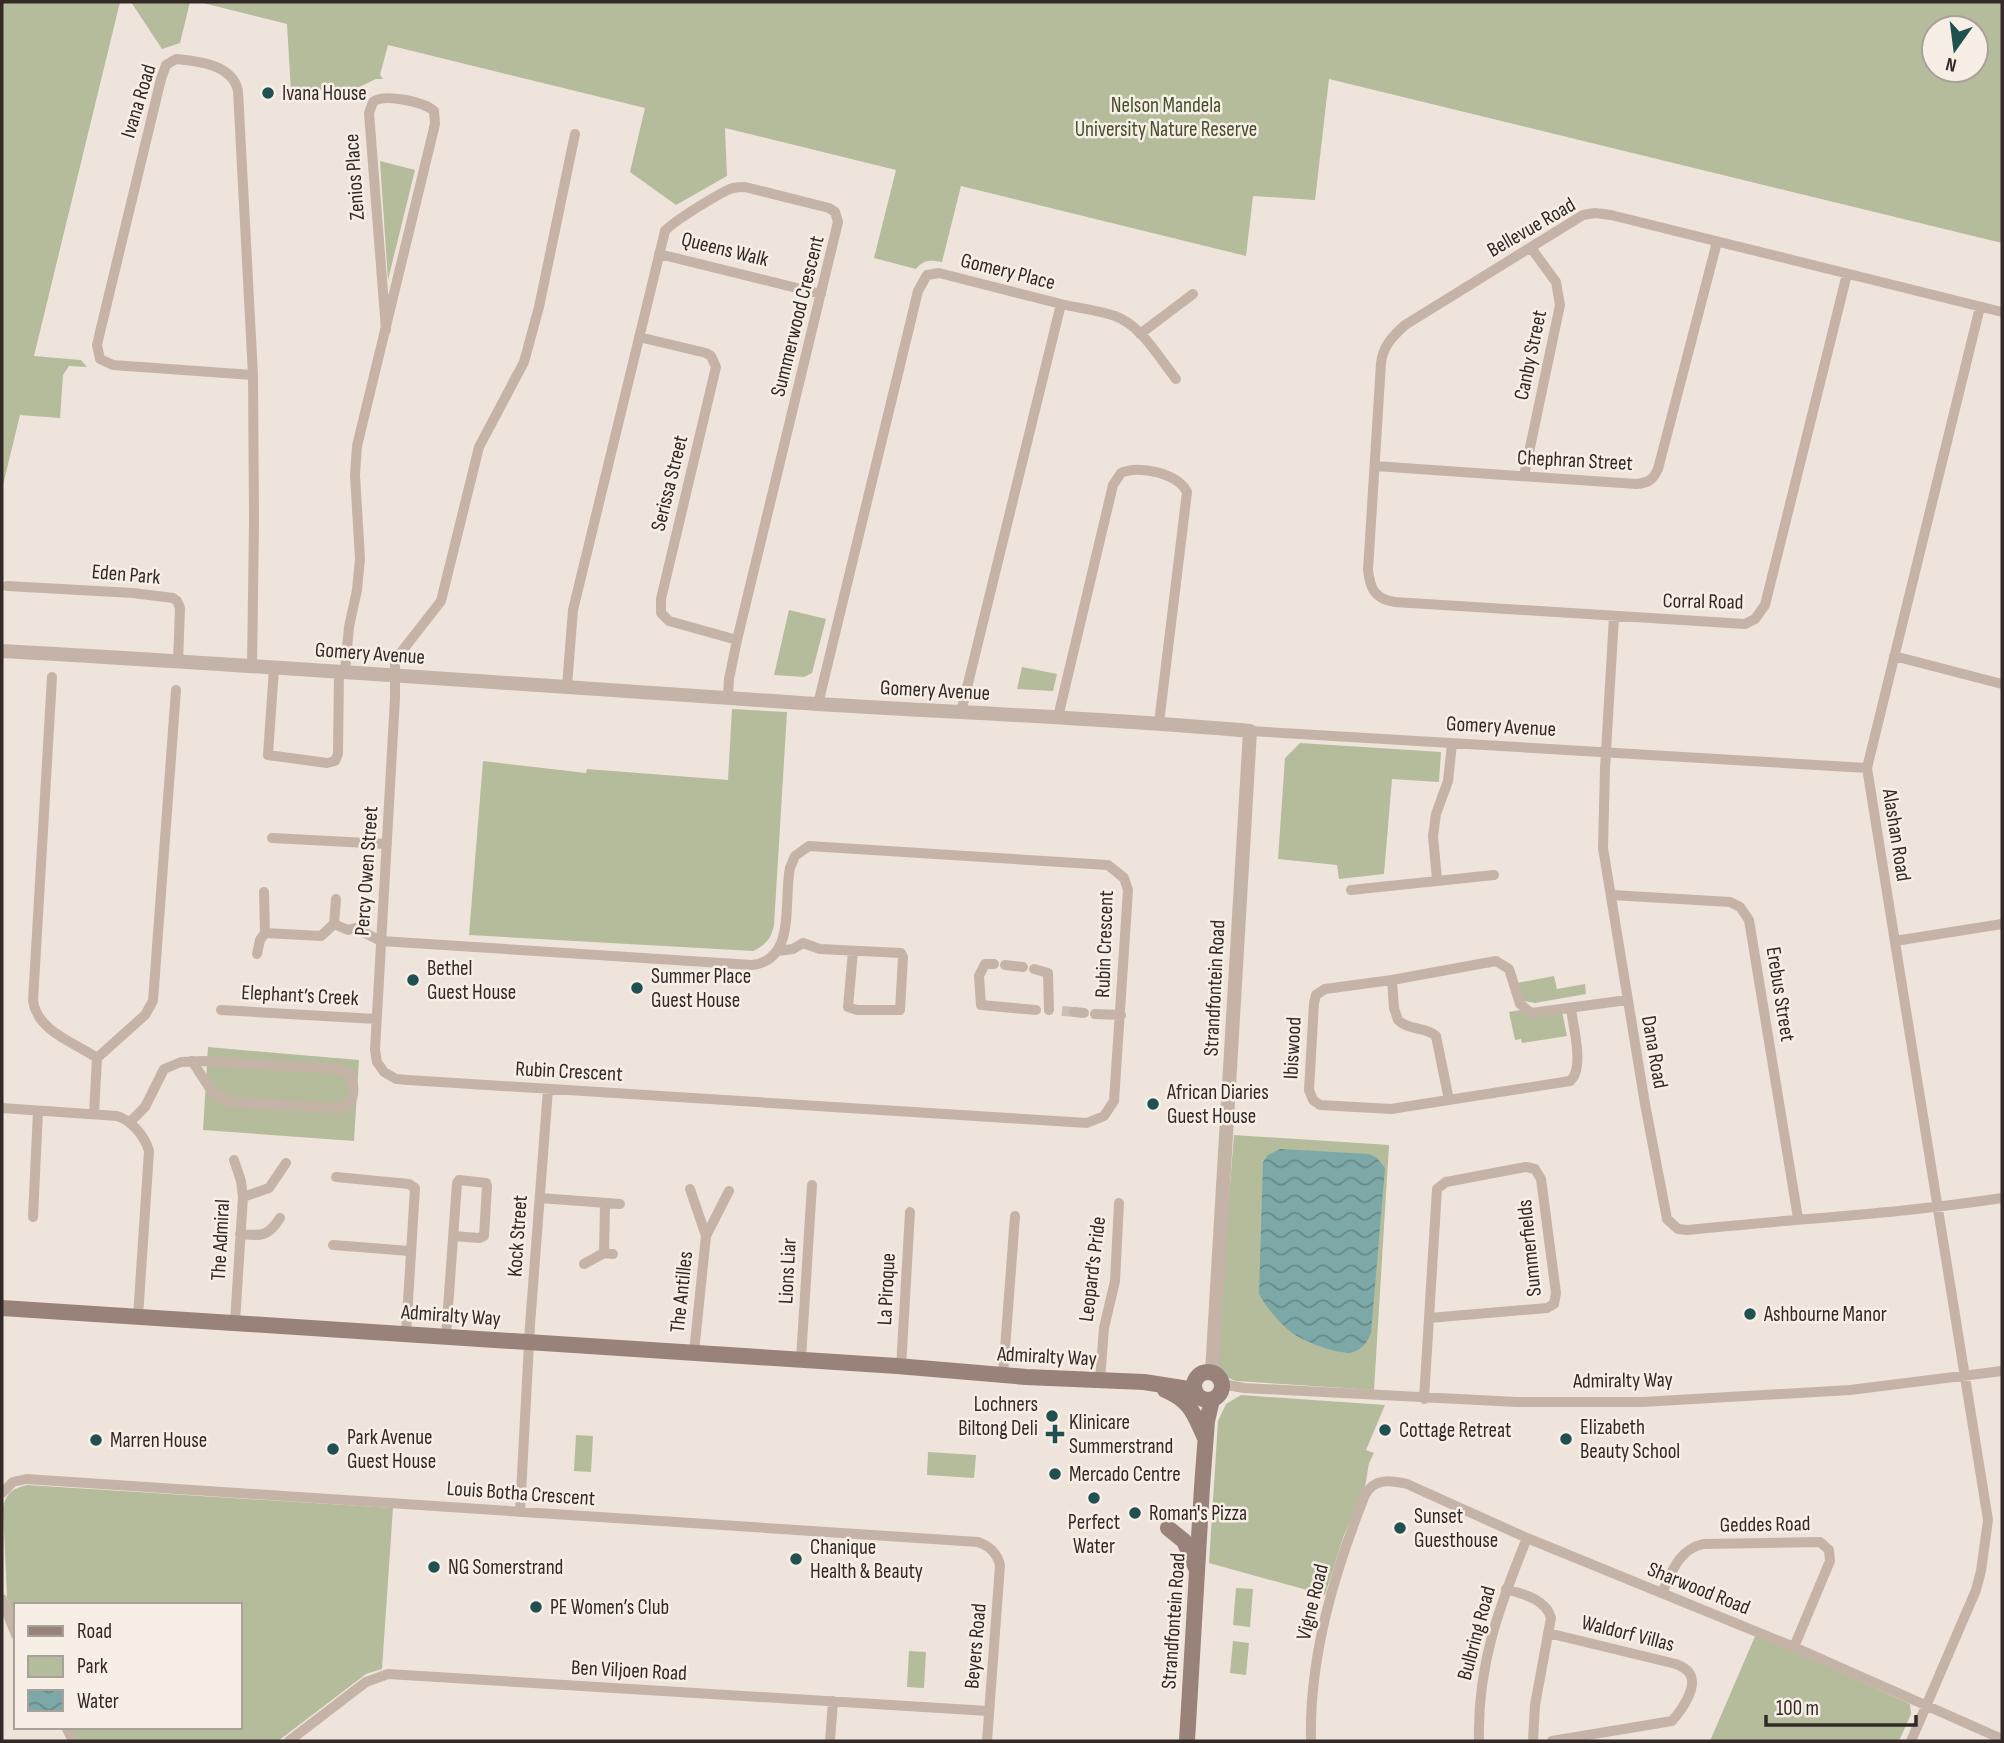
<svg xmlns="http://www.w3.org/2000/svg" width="2004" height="1743" font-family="'Sofia Sans Condensed',sans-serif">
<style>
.green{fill:#b4bc9c;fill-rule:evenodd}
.water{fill:url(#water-waves)}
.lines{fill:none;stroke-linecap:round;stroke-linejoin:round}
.minor-tunnel{stroke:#c9bfb7;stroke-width:10;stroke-dasharray:10 5;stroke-linecap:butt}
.minor{stroke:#c6b3a8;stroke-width:10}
.tertiary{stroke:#c6b3a8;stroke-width:14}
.secondary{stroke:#99827a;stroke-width:16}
.poi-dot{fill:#215050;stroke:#f7eee6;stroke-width:2.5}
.labels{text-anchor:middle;stroke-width:5;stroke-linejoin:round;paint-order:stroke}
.poi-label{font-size:21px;fill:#332a27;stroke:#f7eee6;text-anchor:start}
.street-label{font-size:21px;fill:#332a27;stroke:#f7eee6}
.park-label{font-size:21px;fill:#454f2e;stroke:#f7eee6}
</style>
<defs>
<pattern id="water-waves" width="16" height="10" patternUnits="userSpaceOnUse" patternTransform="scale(1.75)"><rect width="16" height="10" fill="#7ca9a7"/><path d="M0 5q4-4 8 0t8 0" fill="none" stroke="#668a88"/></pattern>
</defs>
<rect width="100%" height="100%" fill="#efe4db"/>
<path class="green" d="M 2,2 L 120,2 L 34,356 L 81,360 L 87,367 L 69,366 L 63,375 L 60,418 L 20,415 L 2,489 Z
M 131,2 L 190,2 L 180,43 L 162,49 Z
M 199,2 L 2002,2 L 2002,243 L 1329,79 L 1315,200 L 1253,196 L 1246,256 L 961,186 L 942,262 C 931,260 924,259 916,269 L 874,258 L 896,170 L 725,128 L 727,176 L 676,205 L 630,172 L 645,108 L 388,45 L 380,75 L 383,79 L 376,79 L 359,87 L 291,92 L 287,24 ZM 1934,28 L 1976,28 L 1976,70 L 1934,70 Z
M 380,161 L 415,170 L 388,280 Z
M 789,610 L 826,619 L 812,673 L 804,677 L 774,675 Z
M 1022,667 L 1057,674 L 1053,691 L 1017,689 Z
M 732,709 L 787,712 L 774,925 C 771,940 765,945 753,951 L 469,935 L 483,761 L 586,773 L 587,769 L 728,780 Z
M 1300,743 L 1441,752 L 1439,782 L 1392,779 L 1384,874 L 1339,879 L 1337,865 L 1278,859 L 1285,758 Z
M 1554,976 L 1557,989 L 1585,984 L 1586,994 L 1535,1003 L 1524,1001 L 1517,983 Z
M 1521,1010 L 1562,1011 L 1567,1036 L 1522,1043 L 1521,1039 L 1515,1040 L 1509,1012 Z
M 208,1047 L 359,1060 L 354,1141 L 203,1130 Z
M 1234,1135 L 1389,1145 L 1374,1390 L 1236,1381 C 1224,1377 1218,1371 1216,1359 Z
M 1241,1395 L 1385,1405 L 1366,1450 L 1374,1453 L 1369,1463 L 1365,1487 L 1344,1535 L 1325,1595 L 1209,1563 L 1218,1421 L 1226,1404 Z
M 576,1435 L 593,1436 L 591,1472 L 574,1471 Z
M 928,1452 L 976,1455 L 974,1478 L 927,1475 Z
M 27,1485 L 393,1508 L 382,1669 L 366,1674 L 278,1741 L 77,1741 L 70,1727 L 240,1727 L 240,1605 L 16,1605 L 16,1622 L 7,1598 L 3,1508 C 6,1493 12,1489 27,1485 Z
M 1236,1588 L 1253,1589 L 1250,1627 L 1233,1625 Z
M 1756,1634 L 1910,1704 L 1911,1714 L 1899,1741 L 1710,1741 Z
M 1233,1641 L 1249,1643 L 1246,1675 L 1230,1673 Z
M 909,1651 L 926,1652 L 924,1688 L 907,1687 Z"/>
<path class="water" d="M 1280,1149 L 1369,1154 L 1377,1158 L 1385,1168 L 1371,1333 C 1368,1341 1362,1350 1353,1352 C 1340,1356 1302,1341 1291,1332 C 1279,1323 1266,1307 1259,1294 L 1263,1162 L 1268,1155 Z"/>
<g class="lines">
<path class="minor-tunnel" d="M 1062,1011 L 1074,1012"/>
<path class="minor" d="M 659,254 L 821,294
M 1847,274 L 1765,605 L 1755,619 L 1745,624 L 1395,602 C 1375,599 1370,589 1368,570 L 1381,363 C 1383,346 1392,337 1405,325 L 1583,215 L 1595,213 L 1611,215 L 2002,312
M 1061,304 C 1078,308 1098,310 1115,316 C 1141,325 1159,358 1176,379
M 1140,334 L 1193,294
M 639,337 L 706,353 L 711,356 L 716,367 L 661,599 L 661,613 L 669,621 L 737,640
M 1375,466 L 1636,484 C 1648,483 1653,480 1658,469 L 1717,242
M 1524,476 L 1560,305 L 1556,282 L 1531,248
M 7,586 L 133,593 L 173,598 L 177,601 L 180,608 L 178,663
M 1614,617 L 1605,768 L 1603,848 L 1645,1104 L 1667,1219 L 1678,1229 L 1687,1230 C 1792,1219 1898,1214 2002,1198
M 1894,656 L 2002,684
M 252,667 L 254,521 L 253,375 L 238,91 C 233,65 199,61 176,59 L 166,65 L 161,79 L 100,332 L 97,345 L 100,359 L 113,365 L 253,375
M 274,668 L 268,755 L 327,763 L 335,761 L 338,754 L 339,671
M 345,671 L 349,627 L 357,590 L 360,559 L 355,475 L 357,446 L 435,124 L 434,111 C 424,102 384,93 373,102 L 369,113 L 386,330
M 52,677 L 33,1001 C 38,1032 74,1042 97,1058
M 567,686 L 573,610 L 665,231 C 671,223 722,191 733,188 C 738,187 740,187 745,187 L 829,208 L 835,212 L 838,222 L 737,640 L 729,679 L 728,697
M 818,704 L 918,291 L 927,275 L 939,273 L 1061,304 L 961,712
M 1058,717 L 1113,485 L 1121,473 C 1139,464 1178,474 1187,492 L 1159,723
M 1250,731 L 1867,768
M 272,838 L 387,844
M 1437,880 L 1433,836 L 1436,814 L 1448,781 L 1452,744
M 1351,890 L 1494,875
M 264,892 L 265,933 L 321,936 L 334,924
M 1612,895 L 1730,902 L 1740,907 L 1749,920 L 1798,1218
M 336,899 L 334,924 L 348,930 L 355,928 L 381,941 L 752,965 C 797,960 783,901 790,868 L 795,856 L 809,846 L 1108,865 L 1124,878 L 1128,890 L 1114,1101 L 1104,1116 L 1087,1123 L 408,1080 L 396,1079 L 384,1072 L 377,1062 L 375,1050 L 395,698 L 395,660 L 441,601 L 479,447 L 524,362 L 539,307 L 575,134
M 1895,941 L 2002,924
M 778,951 L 793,949 L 803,943 L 820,949 L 901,953 L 903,957 L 900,1010 L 857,1010 L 848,1007 L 853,951
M 257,954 L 260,940 L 265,933
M 994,964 L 985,964 L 979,976 L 981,1005 L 1036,1010
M 1005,965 L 1023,967
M 1034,969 L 1048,973 L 1049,1010
M 1392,980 L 1394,1008 L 1398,1020 C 1409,1031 1425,1026 1436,1036 L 1449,1100
M 1571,1009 C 1573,1026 1585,1069 1570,1081 L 1391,1109 L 1320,1105 L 1313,1100 L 1309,1090 L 1314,1003 L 1316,995 L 1325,989 L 1392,980 L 1496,961 L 1509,969 L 1520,1004 L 1531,1013 L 1627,1000
M 221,1010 L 376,1019
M 1074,1012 L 1084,1013
M 1095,1014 L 1121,1015
M 2,1108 L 117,1116 C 131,1120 145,1136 149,1151 L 138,1317
M 94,1114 L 97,1058 L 145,1015 L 153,1001 L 176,690
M 130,1122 L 145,1107 L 164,1069 L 181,1062 L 203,1061 L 336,1069 L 350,1074 C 354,1084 356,1098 347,1106 L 334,1108 L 228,1102 L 213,1093 L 192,1061
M 234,1160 L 241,1181 L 243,1197 L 235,1322
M 336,1177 L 409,1184 L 415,1188 L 406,1334
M 690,1189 L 706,1236
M 243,1197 L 269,1188 L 286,1163
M 540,1198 L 620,1204
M 605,1204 L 604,1253 L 613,1254
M 33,1217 L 38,1111
M 240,1234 C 262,1236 268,1237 280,1218
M 333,1245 L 410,1251
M 584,1264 L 604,1253
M 446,1336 L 457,1183 L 459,1180 L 486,1183 L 487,1186 L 484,1236 L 479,1238 L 453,1236
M 694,1352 L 706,1236 L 729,1191
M 801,1359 L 812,1185
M 901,1368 L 910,1212
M 1003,1375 L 1015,1216
M 1100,1380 L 1104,1328 L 1115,1281 L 1119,1203
M 1222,1384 L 1244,1388 L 1517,1402 L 1642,1402 L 1850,1390 L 2002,1371
M 1424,1399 L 1437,1189 L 1446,1182 L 1526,1167 L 1535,1169 L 1541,1179 L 1556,1293 L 1554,1304 L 1547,1308 L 1429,1318
M 2,1493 L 13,1482 L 26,1479 L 978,1542 C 990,1546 997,1553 1000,1565 L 987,1741
M 520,1512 L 530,1325 L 548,1089
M 1506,1589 C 1523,1594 1546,1599 1551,1618 L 1535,1705 L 1533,1741
M 1662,1593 C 1672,1572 1678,1550 1703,1544 L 1820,1542 L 1829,1550 L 1830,1561 L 1794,1647
M 2,1599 L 16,1635
M 1548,1633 L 1676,1664 C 1681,1666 1687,1669 1690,1674 C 1698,1687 1681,1711 1672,1721 L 1552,1741
M 66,1727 L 73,1741
M 289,1741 L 366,1682 L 388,1674 L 988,1711
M 830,1741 L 833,1701
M 1311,1741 C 1309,1657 1334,1573 1365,1495 C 1374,1478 1390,1480 1407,1484 L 1527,1538 L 1794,1647 L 2002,1739
M 1479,1741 C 1477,1666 1499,1607 1527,1538
M 1911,1741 L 1976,1590 L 1981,1571 L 1988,1520 L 1867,768 L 1980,307"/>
<path class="tertiary" d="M 2,651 C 274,666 546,686 817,704 C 962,713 1106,718 1250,731 L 1212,1372"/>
<path class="secondary" d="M 2,1308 L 897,1366 L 1026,1377 L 1144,1382 L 1195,1390
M1194 1386a14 14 0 1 1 28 0a14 14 0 1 1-28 0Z
M 1165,1390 C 1191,1401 1194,1414 1205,1438
M 1168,1528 L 1184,1541 L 1196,1568
M 1187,1741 L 1202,1487 L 1207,1421 L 1212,1400"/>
</g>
<g class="poi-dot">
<circle cx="268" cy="93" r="7"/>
<circle cx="413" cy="980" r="7"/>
<circle cx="637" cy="988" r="7"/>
<circle cx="1153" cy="1104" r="7"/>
<circle cx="1750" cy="1314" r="7"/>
<circle cx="1052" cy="1416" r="7"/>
<circle cx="1385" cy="1430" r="7"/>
<path d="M1051.5 1423.5h7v7h7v7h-7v7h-7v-7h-7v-7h7z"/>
<circle cx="1566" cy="1439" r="7"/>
<circle cx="96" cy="1440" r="7"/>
<circle cx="333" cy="1449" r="7"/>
<circle cx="1055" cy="1474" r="7"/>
<circle cx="1094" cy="1498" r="7"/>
<circle cx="1135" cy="1513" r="7"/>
<circle cx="1400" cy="1528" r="7"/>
<circle cx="796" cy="1559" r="7"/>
<circle cx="434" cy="1567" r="7"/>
<circle cx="536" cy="1607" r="7"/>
</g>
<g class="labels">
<g class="poi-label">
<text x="282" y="100">Ivana House</text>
<text x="427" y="975">Bethel<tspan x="427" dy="24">Guest House</tspan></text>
<text x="651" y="983">Summer Place<tspan x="651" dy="24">Guest House</tspan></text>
<text x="1167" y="1099">African Diaries<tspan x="1167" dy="24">Guest House</tspan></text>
<text x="1764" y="1321">Ashbourne Manor</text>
<text x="1038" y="1411" text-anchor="end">Lochners<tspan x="1038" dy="24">Biltong Deli</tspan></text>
<text x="1069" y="1429">Klinicare<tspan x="1069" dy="24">Summerstrand</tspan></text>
<text x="1580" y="1434">Elizabeth<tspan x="1580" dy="24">Beauty School</tspan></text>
<text x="1399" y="1437">Cottage Retreat</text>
<text x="347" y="1444">Park Avenue<tspan x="347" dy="24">Guest House</tspan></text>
<text x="110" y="1447">Marren House</text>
<text x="1069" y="1481">Mercado Centre</text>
<text x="1149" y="1520">Roman's Pizza</text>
<text x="1414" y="1523">Sunset<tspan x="1414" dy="24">Guesthouse</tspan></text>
<text x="1094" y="1529" text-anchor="middle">Perfect<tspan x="1094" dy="24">Water</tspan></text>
<text x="810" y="1554">Chanique<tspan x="810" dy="24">Health &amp; Beauty</tspan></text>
<text x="448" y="1574">NG Somerstrand</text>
<text x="550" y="1614">PE Women’s Club</text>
</g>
<g class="street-label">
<text transform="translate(138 101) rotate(-73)" y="7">Ivana Road</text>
<text transform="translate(354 177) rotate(-94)" y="7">Zenios Place</text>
<text transform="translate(1531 227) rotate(-30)" y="7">Bellevue Road</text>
<text transform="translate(725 249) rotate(14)" y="7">Queens Walk</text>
<text transform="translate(1008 271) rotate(14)" y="7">Gomery Place</text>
<text transform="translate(797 316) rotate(-76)" y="7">Summerwood Crescent</text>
<text transform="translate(1530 355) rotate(-78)" y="7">Canby Street</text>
<text transform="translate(1575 460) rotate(3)" y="7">Chephran Street</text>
<text transform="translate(669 483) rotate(-76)" y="7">Serissa Street</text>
<text transform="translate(126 574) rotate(5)" y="7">Eden Park</text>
<text transform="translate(1703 601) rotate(1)" y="7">Corral Road</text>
<text transform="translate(370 653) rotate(4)" y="7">Gomery Avenue</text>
<text transform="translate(935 690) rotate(3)" y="7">Gomery Avenue</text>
<text transform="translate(1501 726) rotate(3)" y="7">Gomery Avenue</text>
<text transform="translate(1897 835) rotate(81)" y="7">Alashan Road</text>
<text transform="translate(366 871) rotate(-86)" y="7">Percy Owen Street</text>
<text transform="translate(1104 944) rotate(-88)" y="7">Rubin Crescent</text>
<text transform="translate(1214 988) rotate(-87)" y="7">Strandfontein Road</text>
<text transform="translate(1781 994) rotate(81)" y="7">Erebus Street</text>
<text transform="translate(300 995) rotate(3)" y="7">Elephant’s Creek</text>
<text transform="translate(1292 1048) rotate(-87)" y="7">Ibiswood</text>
<text transform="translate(1655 1052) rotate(80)" y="7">Dana Road</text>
<text transform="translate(569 1071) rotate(3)" y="7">Rubin Crescent</text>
<text transform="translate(517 1236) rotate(-86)" y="7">Kock Street</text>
<text transform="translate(220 1240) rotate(-87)" y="7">The Admiral</text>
<text transform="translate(1529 1248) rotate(-96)" y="7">Summerfields</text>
<text transform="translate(1092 1269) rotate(-83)" y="7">Leopard’s Pride</text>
<text transform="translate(787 1271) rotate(-87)" y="7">Lions Liar</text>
<text transform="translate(886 1289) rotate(-87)" y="7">La Piroque</text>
<text transform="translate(681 1292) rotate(-84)" y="7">The Antilles</text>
<text transform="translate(451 1315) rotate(4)" y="7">Admiralty Way</text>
<text transform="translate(1047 1356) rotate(3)" y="7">Admiralty Way</text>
<text transform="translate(1623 1380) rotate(-1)" y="7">Admiralty Way</text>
<text transform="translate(521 1493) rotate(4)" y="7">Louis Botha Crescent</text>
<text transform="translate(1765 1524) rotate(-1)" y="7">Geddes Road</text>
<text transform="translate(1699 1588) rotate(22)" y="7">Sharwood Road</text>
<text transform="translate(1312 1602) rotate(-76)" y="7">Vigne Road</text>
<text transform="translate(1173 1621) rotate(-86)" y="7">Strandfontein Road</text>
<text transform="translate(1476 1633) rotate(-75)" y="7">Bulbring Road</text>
<text transform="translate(1628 1633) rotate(14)" y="7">Waldorf Villas</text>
<text transform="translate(975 1646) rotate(-85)" y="7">Beyers Road</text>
<text transform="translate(629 1670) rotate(3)" y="7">Ben Viljoen Road</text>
</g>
<g class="park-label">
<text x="1166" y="112">Nelson Mandela<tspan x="1166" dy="24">University Nature Reserve</tspan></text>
</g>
</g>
<rect width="2004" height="1743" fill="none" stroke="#332a27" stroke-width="7"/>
<rect x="14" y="1603" width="228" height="126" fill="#f7eee6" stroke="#a9a09a" stroke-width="2"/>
<rect x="28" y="1626" width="35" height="10" fill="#99827a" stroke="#a9a09a" stroke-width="2"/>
<text x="77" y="1638" font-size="21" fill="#332a27">Road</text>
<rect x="28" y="1656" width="35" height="21" fill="#b4bc9c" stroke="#a9a09a" stroke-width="2"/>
<text x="77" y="1673" font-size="21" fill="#332a27">Park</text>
<rect x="28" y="1690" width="35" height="21" fill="url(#water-waves)" stroke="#a9a09a" stroke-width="2"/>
<text x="77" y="1708" font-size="21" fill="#332a27">Water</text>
<g transform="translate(1955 49) rotate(194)"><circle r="33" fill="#f7eee6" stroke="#a9a09a" stroke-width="2"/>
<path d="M0-5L12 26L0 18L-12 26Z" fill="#215050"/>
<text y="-10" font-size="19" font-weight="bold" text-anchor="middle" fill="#332a27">N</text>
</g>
<path d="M1766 1715v10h150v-10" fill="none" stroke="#332a27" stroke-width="3.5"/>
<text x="1776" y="1715" font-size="21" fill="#332a27" stroke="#f7eee6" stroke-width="5" paint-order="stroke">100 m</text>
</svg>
